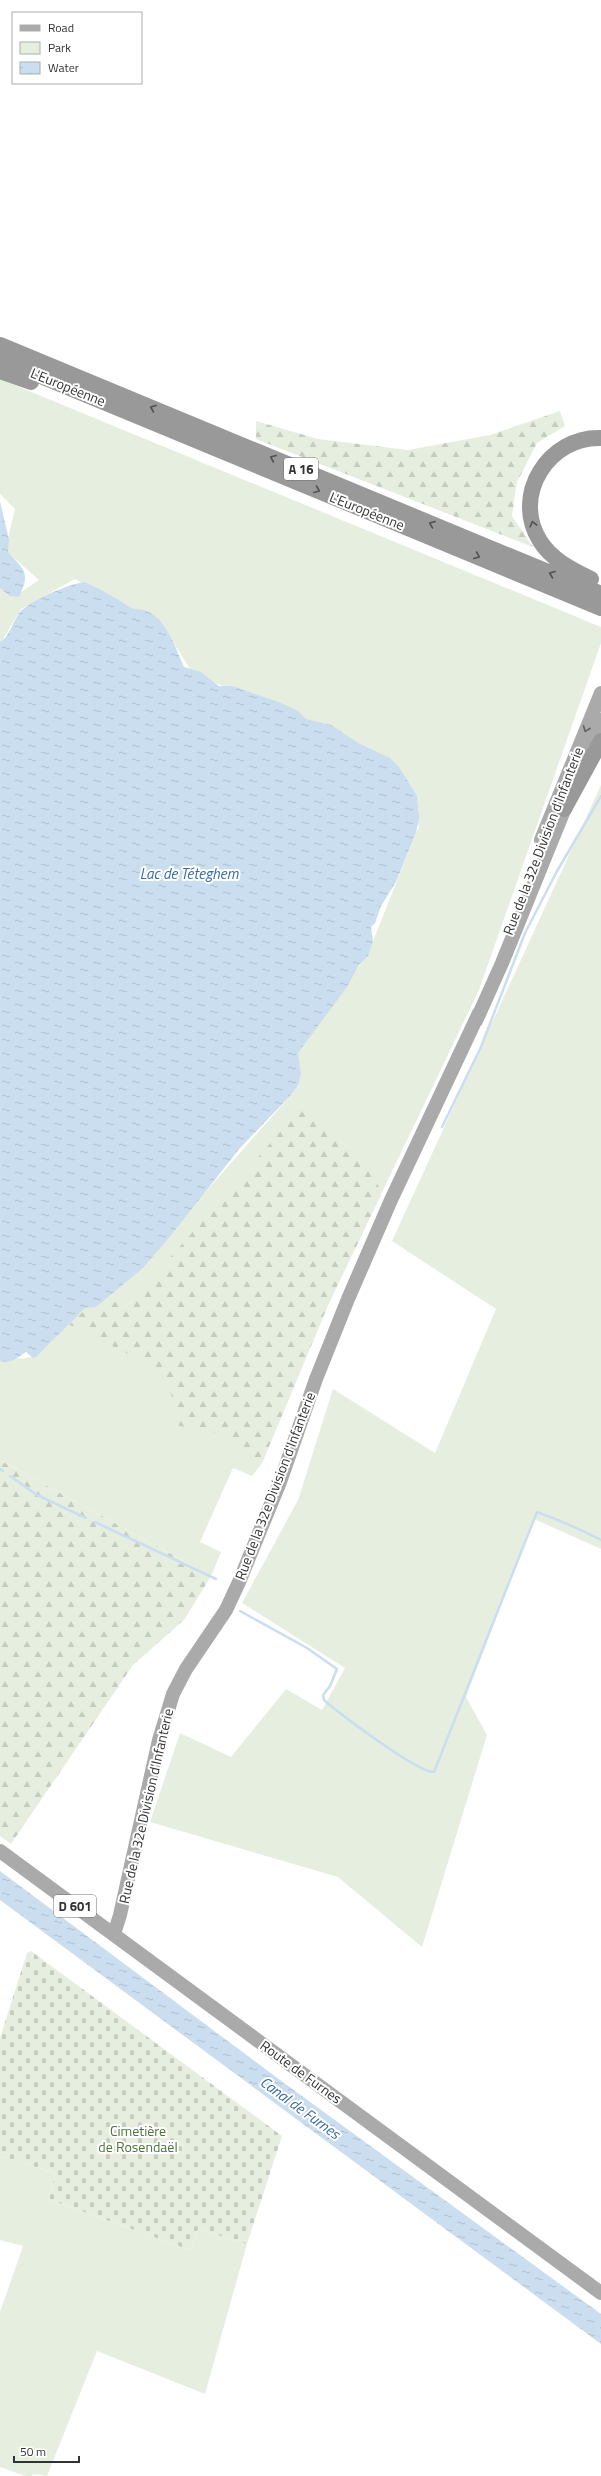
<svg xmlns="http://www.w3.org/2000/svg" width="601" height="2476" font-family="'Titillium Web',sans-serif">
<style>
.green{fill:#e6efdf}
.forest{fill:url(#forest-firs)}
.cemetery{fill:url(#cemetery-stones)}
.water{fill:url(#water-ripples)}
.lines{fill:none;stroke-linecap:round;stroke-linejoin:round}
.stream{stroke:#cadef0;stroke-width:2.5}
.major{stroke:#aaa;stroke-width:14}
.highway{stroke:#999;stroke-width:16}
.oneway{stroke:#515151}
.oneway2{stroke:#626262}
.labels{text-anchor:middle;stroke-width:4;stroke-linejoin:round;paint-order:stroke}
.shield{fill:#fff;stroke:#707070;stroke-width:1}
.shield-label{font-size:13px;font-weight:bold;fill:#323232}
.street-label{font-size:14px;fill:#323232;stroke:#fff}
.park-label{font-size:14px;fill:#4f733a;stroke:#fff}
.water-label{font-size:15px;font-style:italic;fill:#366b9d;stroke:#fff}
</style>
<defs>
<pattern id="forest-firs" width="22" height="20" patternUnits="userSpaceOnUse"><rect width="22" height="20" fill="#e6efdf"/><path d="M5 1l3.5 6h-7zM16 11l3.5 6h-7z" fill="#c6cdc0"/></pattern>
<pattern id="cemetery-stones" width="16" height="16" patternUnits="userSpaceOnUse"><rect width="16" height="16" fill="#e6efdf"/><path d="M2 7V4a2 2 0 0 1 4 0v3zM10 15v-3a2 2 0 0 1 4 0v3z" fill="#c6cdc0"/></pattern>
<pattern id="water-ripples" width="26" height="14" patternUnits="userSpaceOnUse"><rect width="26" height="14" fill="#cadef0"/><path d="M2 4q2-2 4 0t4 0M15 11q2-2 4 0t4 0" fill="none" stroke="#aebfce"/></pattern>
</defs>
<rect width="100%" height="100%" fill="#fff"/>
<path class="green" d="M 0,379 L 601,627 L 601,643 L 479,990 L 329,1303 L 262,1463 L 252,1476 L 233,1468 L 200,1542 L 221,1552 L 211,1576 L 0,1460 L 0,1356 C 30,1362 35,1358 56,1337 L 43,1278 L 134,1273 L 291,1095 L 291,1054 L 367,956 L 419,826 L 397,766 L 305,719 L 193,674 L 165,629 L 75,579 L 21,609 L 0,644 L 0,585 L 21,592 L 39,580 L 5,550 L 15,509 L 0,494 Z
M 601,785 L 601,1549 L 534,1519 L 466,1697 L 487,1735 L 422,1947 L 338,1877 L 150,1822 L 180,1733 L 231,1757 L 286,1689 L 322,1710 L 345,1668 L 242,1603 L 298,1500 L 333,1389 L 435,1453 L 496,1309 L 392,1241 Z
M 0,2156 L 56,2173 L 48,2199 L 190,2250 L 198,2229 L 247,2244 L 205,2394 L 97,2351 L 47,2476 L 33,2474 L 32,2476 L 25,2476 L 0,2467 L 0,2312 L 23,2246 L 0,2240 Z"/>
<path class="forest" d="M 560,411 L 565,426 L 537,443 L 517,482 L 512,516 L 533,547 L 256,439 L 256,421 L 318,439 L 408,450 L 490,435 Z
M 301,1108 C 334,1131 372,1153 381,1195 L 329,1303 L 262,1463 L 212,1431 L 179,1426 L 170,1390 L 159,1369 L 114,1347 L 94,1332 L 69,1325 L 87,1308 L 96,1307 L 105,1300 L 111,1303 L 135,1298 Z
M 0,1460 L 211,1576 L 184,1620 L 133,1665 L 11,1844 L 0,1836 Z"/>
<path class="cemetery" d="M 31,1951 L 282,2136 L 247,2244 L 198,2229 L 190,2250 L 48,2199 L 56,2173 L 0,2156 L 0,2038 L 27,1953 Z"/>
<path class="water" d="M 0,501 L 9,540 L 8,552 C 24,570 31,572 19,597 L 10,596 L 0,588 Z
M 84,582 C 101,589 114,597 130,607 C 136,611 142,608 147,611 C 167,620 176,649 184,667 L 201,672 L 219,686 L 232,686 L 279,702 L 298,711 L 306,719 L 331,725 L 360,744 L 390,758 L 399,767 L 417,796 L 419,819 L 416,833 L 396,882 L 381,906 L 375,923 L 371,927 L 373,941 L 368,956 L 359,965 L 347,987 L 298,1053 L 301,1074 L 298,1085 L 290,1096 L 240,1148 L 172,1234 L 143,1268 L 96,1307 L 85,1308 L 36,1357 L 33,1358 L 26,1352 C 17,1358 11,1364 0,1361 L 0,642 C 9,637 13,622 19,613 C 31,600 66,585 84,582 Z
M 0,1871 L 280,2080 L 601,2314 L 601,2344 L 0,1900 Z"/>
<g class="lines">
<path class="stream" d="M 442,1127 L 481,1047 L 525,933 L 556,873 L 601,796
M 0,1469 L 3,1471
M 10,1476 L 37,1495 L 86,1518
M 95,1522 L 216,1579
M 240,1611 L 307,1648 L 337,1669 L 330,1686 L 323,1695 L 324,1700 C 340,1714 418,1773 434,1772 L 537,1512 C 559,1520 580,1529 601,1540"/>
<path class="major" d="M 586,755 L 601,720
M 541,840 L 601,693
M 476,1021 L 502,963 L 569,798
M 0,1851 L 601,2293
M 114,1934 L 120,1915 L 159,1740 L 173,1694 L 186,1669 L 226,1610 L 239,1582 L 280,1482 L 316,1379 L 348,1299 L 391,1200 L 479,1013"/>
<path class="highway" d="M 0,345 L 601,594
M 0,359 L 601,608
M 0,371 L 31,382
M 591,579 C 571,569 552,560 540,541 C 511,495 549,436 601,438
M 564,809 L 601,741"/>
</g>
<defs><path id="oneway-chevron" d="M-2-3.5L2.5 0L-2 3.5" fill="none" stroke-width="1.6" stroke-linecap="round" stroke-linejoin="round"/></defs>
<g class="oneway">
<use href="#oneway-chevron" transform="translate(153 408) rotate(-158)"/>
<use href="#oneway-chevron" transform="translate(273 458) rotate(-157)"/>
<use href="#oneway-chevron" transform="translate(317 490) rotate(22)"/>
<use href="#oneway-chevron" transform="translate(432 524) rotate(-158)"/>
<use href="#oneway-chevron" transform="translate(533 524) rotate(-104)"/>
<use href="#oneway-chevron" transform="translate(477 556) rotate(22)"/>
<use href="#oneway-chevron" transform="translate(552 574) rotate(-158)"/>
</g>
<use class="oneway2" href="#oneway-chevron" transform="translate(586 729) rotate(112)"/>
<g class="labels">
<g class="shield">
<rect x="284" y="458" width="34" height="22" rx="3"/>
<rect x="54" y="1895" width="42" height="22" rx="3"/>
</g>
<g class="shield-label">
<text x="301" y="474">A 16</text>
<text x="75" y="1911">D 601</text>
</g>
<g class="street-label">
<text transform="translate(68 387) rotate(22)" y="5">L'Européenne</text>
<text transform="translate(367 511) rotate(22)" y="5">L'Européenne</text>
<text transform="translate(543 841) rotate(-69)" y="5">Rue de la 32e Division d'Infanterie</text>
<text transform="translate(275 1486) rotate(-69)" y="5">Rue de la 32e Division d'Infanterie</text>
<text transform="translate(146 1806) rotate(-77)" y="5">Rue de la 32e Division d'Infanterie</text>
<text transform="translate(301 2072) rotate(36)" y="5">Route de Furnes</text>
</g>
<g class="park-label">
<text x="138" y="2136">Cimetière<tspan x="138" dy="16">de Rosendaël</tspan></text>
</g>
<g class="water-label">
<text x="189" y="879">Lac de Téteghem</text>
<text transform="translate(300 2108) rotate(36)" y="5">Canal de Furnes</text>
</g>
</g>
<rect x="12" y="12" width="130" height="72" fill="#ffffff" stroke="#adadad"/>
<rect x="20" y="25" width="20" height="6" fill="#aaaaaa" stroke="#adadad"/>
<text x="48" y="32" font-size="12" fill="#323232">Road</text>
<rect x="20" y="42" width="20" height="12" fill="#e6efdf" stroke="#adadad"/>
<text x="48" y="52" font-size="12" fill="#323232">Park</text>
<rect x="20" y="62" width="20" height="12" fill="url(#water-ripples)" stroke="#adadad"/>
<text x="48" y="72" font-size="12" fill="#323232">Water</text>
<path d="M14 2456v6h65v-6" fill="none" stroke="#323232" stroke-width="2"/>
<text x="20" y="2456" font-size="12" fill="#323232" stroke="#ffffff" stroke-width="3" paint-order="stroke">50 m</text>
</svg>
